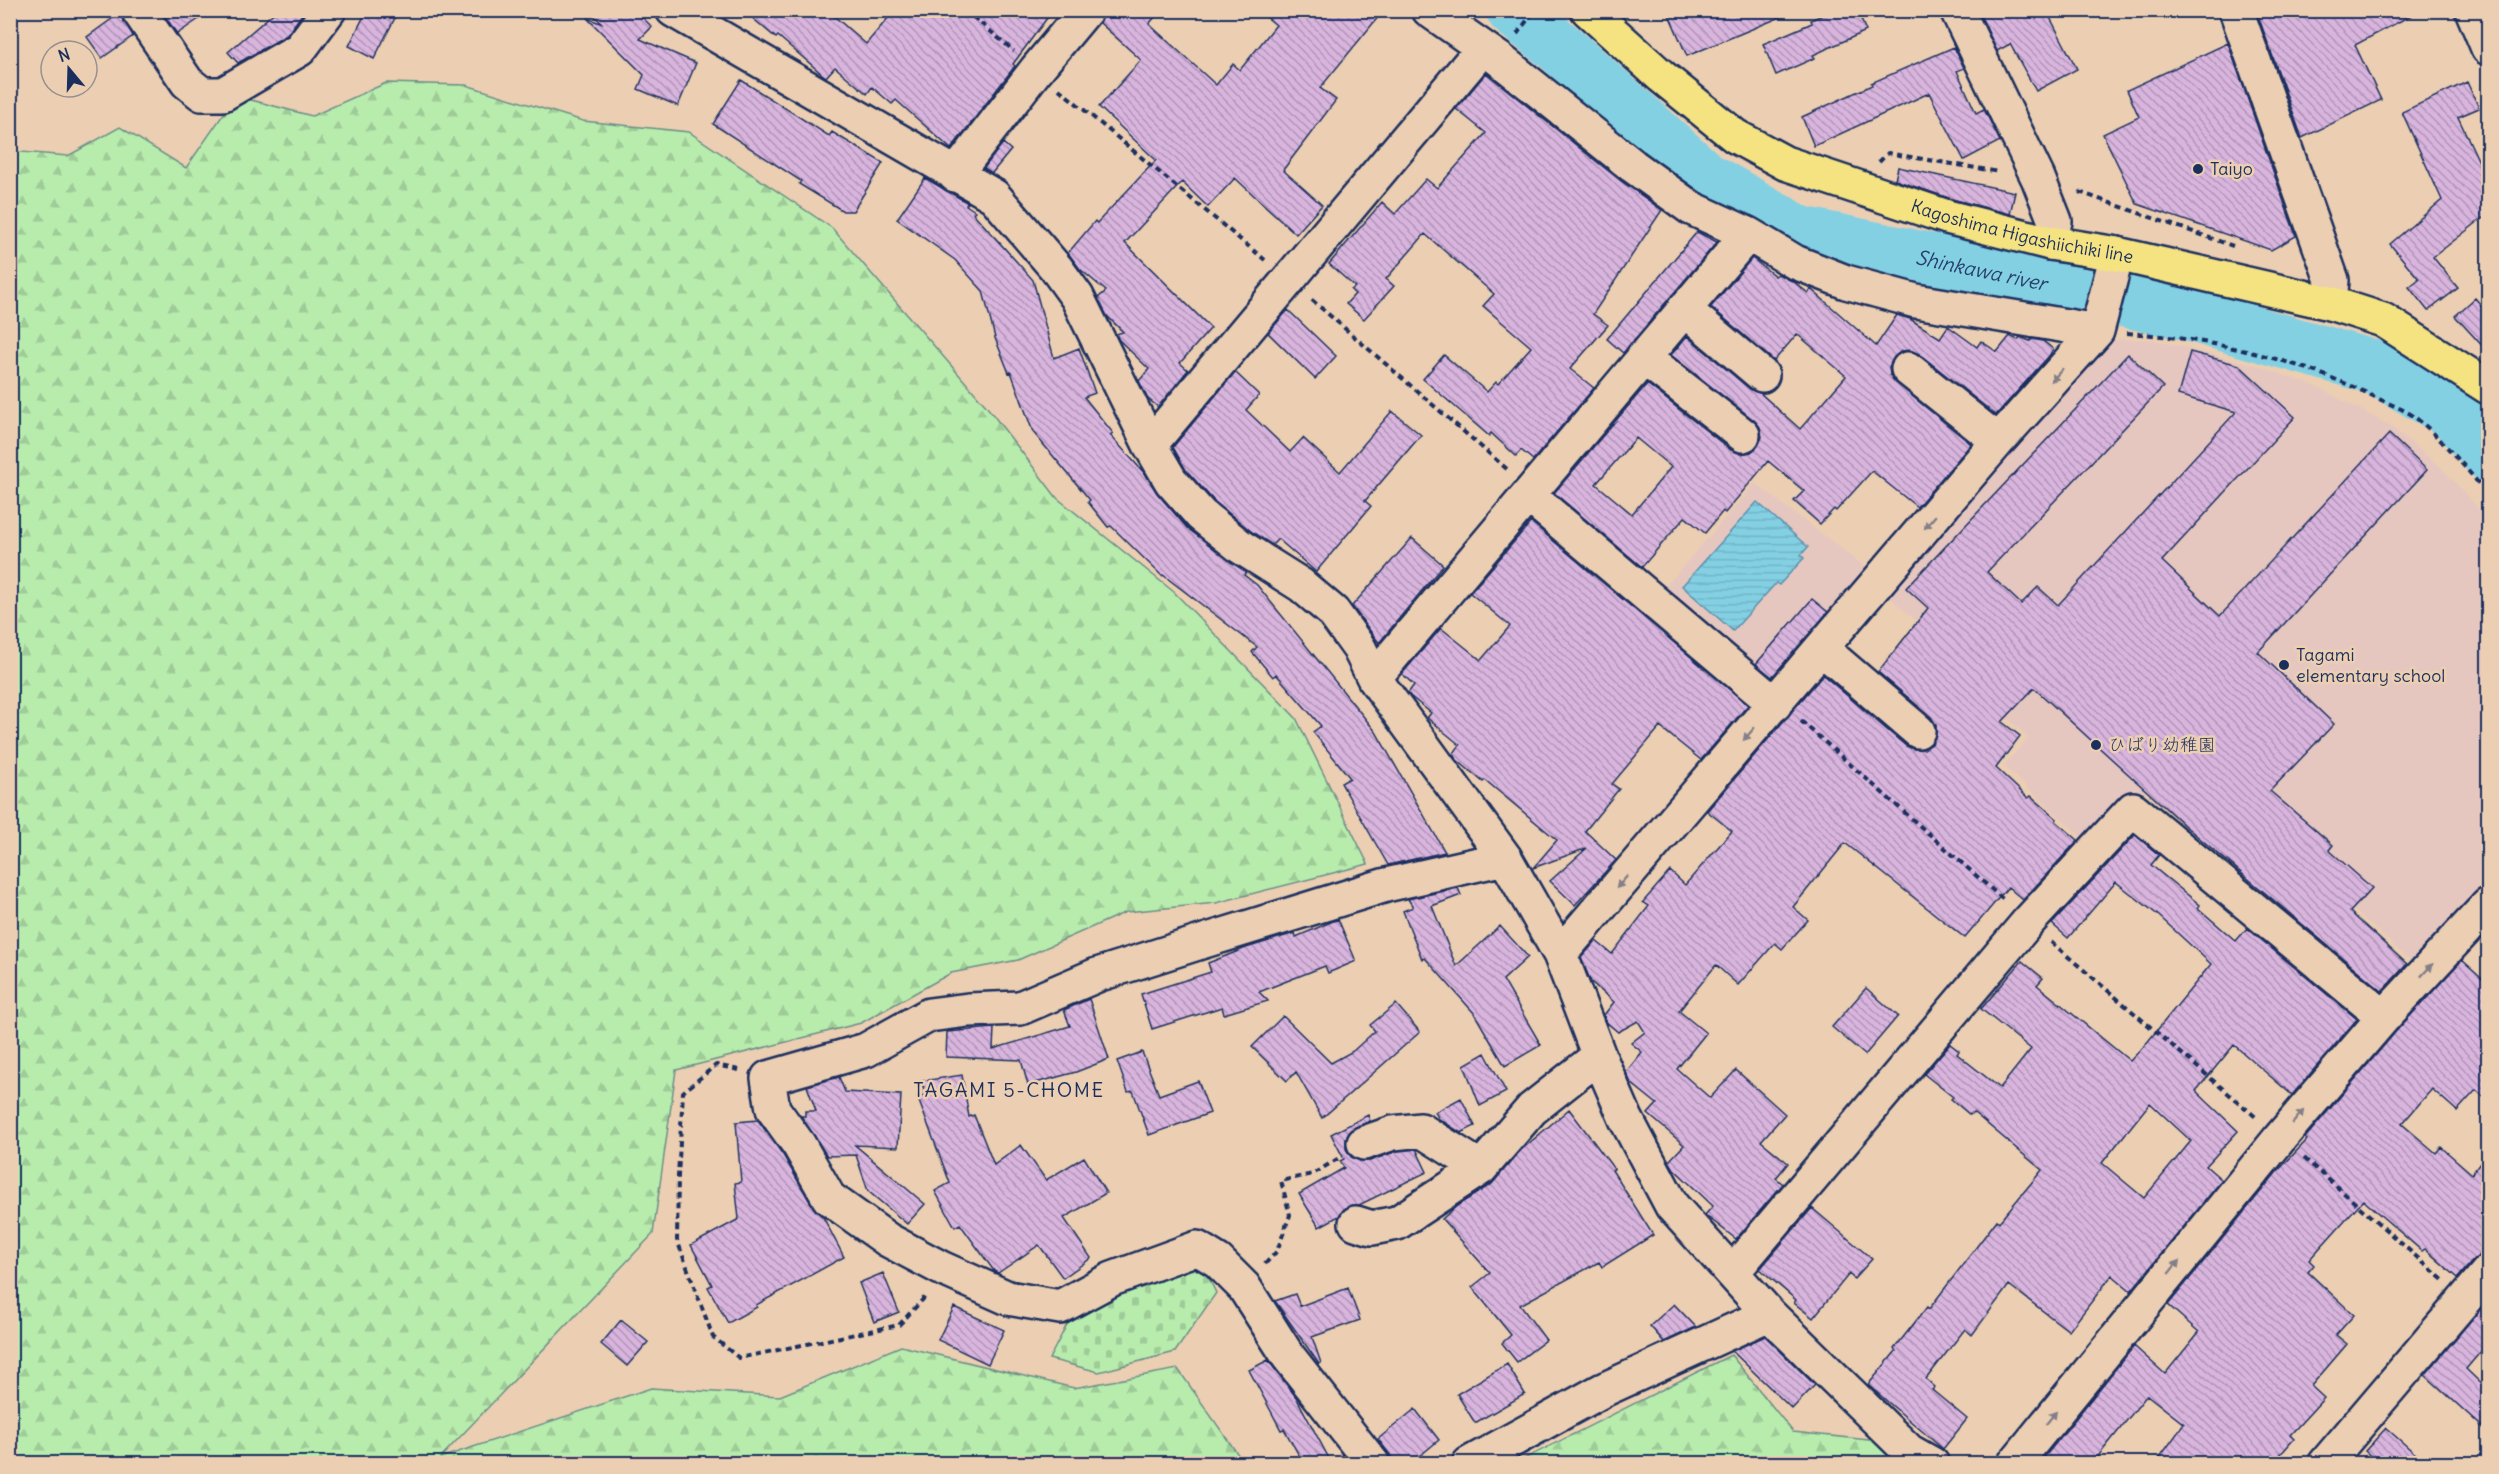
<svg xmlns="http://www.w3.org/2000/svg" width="2499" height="1474" font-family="Delius,'Klee One',sans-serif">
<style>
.built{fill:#e6c7bf}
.forest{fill:url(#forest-firs);stroke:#6a8e86;stroke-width:1.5}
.cemetery{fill:url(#cemetery-stones);stroke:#6a8e86;stroke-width:1.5}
.water{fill:url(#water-rules);stroke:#5a90ae;stroke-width:1.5}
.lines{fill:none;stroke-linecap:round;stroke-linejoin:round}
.river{stroke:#84d0e3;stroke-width:54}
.building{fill:url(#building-back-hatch);stroke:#1b2f5e;stroke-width:1.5;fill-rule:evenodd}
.minor-casing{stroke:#1b2f5e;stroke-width:38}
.major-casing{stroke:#1b2f5e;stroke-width:38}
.path{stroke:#1b2f5e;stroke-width:4;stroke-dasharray:6 4.5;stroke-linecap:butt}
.minor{stroke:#eccfb2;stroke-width:33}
.major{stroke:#f5e382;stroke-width:33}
.oneway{fill:#847f88}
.poi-dot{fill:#1b2f5e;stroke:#eccfb2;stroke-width:2}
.labels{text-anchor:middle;stroke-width:5;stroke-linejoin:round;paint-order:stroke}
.poi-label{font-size:18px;fill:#1b2f5e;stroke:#eccfb2;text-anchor:start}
.street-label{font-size:18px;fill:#1b2f5e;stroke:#eccfb2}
.water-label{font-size:20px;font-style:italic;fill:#263f6b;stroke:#eccfb2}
.neighbourhood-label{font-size:20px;letter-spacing:1.5px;fill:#1b2f5e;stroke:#eccfb2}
</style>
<defs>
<pattern id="forest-firs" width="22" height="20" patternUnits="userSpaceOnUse" patternTransform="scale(1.5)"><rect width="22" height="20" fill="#b8ecad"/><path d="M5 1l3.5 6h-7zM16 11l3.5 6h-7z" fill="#9ecb97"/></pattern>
<pattern id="cemetery-stones" width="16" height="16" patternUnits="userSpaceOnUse" patternTransform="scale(1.5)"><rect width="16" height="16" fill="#b8ecad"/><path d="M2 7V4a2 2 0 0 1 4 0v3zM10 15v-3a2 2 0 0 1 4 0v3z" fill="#9ecb97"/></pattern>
<pattern id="water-rules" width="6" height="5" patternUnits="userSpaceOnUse" patternTransform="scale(1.5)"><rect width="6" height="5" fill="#84d0e3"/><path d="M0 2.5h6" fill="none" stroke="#71b3c5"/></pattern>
<pattern id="building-back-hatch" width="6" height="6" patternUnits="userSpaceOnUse" patternTransform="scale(1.5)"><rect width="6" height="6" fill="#d9b5de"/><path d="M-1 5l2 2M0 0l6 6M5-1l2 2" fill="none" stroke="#af94b7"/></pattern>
</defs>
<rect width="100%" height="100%" fill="#eccfb2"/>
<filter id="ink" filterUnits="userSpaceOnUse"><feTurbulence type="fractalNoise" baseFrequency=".0167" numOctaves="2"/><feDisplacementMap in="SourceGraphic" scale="12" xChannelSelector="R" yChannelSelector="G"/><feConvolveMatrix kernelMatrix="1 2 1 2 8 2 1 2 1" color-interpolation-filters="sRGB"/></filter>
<g filter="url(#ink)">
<path class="built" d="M 2150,339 L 2256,365 L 2318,387 L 2391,426 L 2441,467 L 2488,519 L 2488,890 L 2416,966 L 2179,753 L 2094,848 L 2003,766 L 2028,738 L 1990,702 L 1998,693 L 1882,591 L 2097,340 Z
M 1755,483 L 1875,574 L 1779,686 L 1658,595 Z"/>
<path class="forest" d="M 386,83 L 466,85 L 583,121 L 689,132 L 832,228 L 987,407 L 1057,498 L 1174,592 L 1296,718 L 1368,864 L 1216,903 L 1126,912 L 1018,960 L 951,973 L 861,1023 L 676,1070 L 653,1234 L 440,1458 L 651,1388 L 780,1396 L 901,1346 L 1074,1388 L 1178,1369 L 1244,1463 L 11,1463 L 10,151 L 68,156 L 120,127 L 186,168 L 236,96 L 312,116 Z
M 1731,1355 L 1793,1432 L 1888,1442 L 1924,1464 L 1514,1464 Z"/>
<path class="cemetery" d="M 1198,1255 L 1216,1293 L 1175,1352 L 1099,1372 L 1049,1359 L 1074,1311 Z"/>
<path class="water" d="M 1757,502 L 1808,547 L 1801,555 L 1804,558 L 1779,585 L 1776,583 L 1733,631 L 1682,586 Z"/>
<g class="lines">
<path class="river" id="s1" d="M 1513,10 L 1558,46 L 1705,178 L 1800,233 L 2181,312 L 2376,368 L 2454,413 L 2488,454"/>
</g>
<path class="building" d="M 161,10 L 212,10 L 177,34 Z
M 277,10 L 305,10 L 287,35 L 238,63 L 228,52 Z
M 367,10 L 399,10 L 374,59 L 349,46 Z
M 588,10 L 635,10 L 652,27 L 640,39 L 696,63 L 678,106 L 638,89 L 644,75 L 587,18 L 603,24 Z
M 743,10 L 827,10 L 866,44 L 895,10 L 1053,10 L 1013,64 L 1015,66 L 951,149 L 896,100 L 892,104 L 872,87 L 867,94 L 835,67 L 826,77 L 822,74 L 778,36 L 776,38 Z
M 1104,10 L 1161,10 L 1149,24 L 1216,85 L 1233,64 L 1240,70 L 1276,25 L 1258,10 L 1384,10 L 1320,88 L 1336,100 L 1283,170 L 1322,205 L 1296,234 L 1235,178 L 1208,207 L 1182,182 L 1125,243 L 1211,328 L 1180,363 L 1188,370 L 1158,407 L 1147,398 L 1139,381 L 1149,369 L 1119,340 L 1116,334 L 1123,332 L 1107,316 L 1098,298 L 1106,291 L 1080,269 L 1068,253 L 1095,221 L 1097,223 L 1156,160 L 1099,107 L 1141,60 L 1100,23 Z
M 1667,10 L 1795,10 L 1795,11 L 1687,56 Z
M 1834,10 L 1857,10 L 1866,31 L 1813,55 L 1815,58 L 1776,75 L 1763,44 L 1812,23 L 1811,20 Z
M 1978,10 L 2046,10 L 2077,69 L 2036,91 L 2010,44 L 1997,51 Z
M 2256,10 L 2421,10 L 2355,45 L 2381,100 L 2302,138 Z
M 120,13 L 133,36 L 102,58 L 87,37 Z
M 2228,43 L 2296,236 L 2271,250 L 2137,204 L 2103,134 L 2139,117 L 2127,90 Z
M 1954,47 L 1964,68 L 1957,71 L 1976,113 L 1984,109 L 2000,141 L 1964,160 L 1929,93 L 1814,146 L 1802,117 L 1872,85 L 1871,83 Z
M 1486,73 L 1621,181 L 1662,210 L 1593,314 L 1608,325 L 1570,369 L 1594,388 L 1533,460 L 1521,450 L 1516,456 L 1491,433 L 1489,436 L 1423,379 L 1444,355 L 1487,392 L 1496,382 L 1498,384 L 1531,347 L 1483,306 L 1494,294 L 1425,234 L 1386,279 L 1394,286 L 1364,319 L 1346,304 L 1355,294 L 1351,290 L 1355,287 L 1329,264 L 1382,202 L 1395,214 L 1426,179 L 1437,188 L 1486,133 L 1456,109 Z
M 741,80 L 829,136 L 832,132 L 883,163 L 853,211 L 843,211 L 799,184 L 801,181 L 713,124 Z
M 2467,82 L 2479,108 L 2458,117 L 2488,181 L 2488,214 L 2433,257 L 2458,288 L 2428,311 L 2409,287 L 2419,279 L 2390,244 L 2442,200 L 2402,112 Z
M 1003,143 L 1011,150 L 992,173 L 984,168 Z
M 1898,167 L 2015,192 L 2010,214 L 1952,199 L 1895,180 Z
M 925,178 L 968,203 L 966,205 L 975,211 L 973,213 L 1033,280 L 1054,358 L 1079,348 L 1095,393 L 1084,397 L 1113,433 L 1110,435 L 1146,475 L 1157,493 L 1187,528 L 1246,572 L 1244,575 L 1257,585 L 1376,732 L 1445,852 L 1388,865 L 1341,783 L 1350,778 L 1313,732 L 1321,726 L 1276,674 L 1273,677 L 1252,652 L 1257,647 L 1163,575 L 1162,576 L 1111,526 L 1108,527 L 1088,502 L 1090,500 L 1033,432 L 1011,372 L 1009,373 L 995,338 L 983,291 L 955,260 L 897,219 Z
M 1697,232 L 1717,242 L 1623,353 L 1607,339 Z
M 1752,258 L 1775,276 L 1778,274 L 1794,282 L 1808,293 L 1811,289 L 1876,346 L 1897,315 L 1910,319 L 1940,338 L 1948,326 L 1977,347 L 1981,341 L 1997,352 L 2010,336 L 2018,340 L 2020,337 L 2030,341 L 2032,339 L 2043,341 L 2053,349 L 2049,356 L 1996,415 L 1919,354 L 1910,350 L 1902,351 L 1894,357 L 1889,367 L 1890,375 L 1896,383 L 1971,444 L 1917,507 L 1872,471 L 1836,511 L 1834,509 L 1820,524 L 1794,501 L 1804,491 L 1768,461 L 1725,513 L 1723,511 L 1705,533 L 1685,517 L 1642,567 L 1554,493 L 1647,384 L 1731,450 L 1741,454 L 1751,452 L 1757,447 L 1762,437 L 1760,427 L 1755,421 L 1671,355 L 1687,336 L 1750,389 L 1760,393 L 1800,429 L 1846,376 L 1797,334 L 1774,361 L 1711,307 ZM 1636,438 L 1671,467 L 1632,514 L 1596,484 Z
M 2475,298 L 2488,313 L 2488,352 L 2455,316 Z
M 1288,310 L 1336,356 L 1315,379 L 1268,333 Z
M 2190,352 L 2239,365 L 2295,417 L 2162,561 L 2220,616 L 2389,434 L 2427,470 L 2258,652 L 2334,724 L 2270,791 L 2333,845 L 2329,850 L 2372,888 L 2350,912 L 2407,964 L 2382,991 L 2184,825 L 2034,688 L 2002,722 L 2020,736 L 1996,768 L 2028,798 L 2031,796 L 2057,819 L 2056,821 L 2078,840 L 2023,900 L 2008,887 L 1965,938 L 1845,843 L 1793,907 L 1808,920 L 1782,949 L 1775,943 L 1738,985 L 1716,965 L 1679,1011 L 1706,1033 L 1677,1069 L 1710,1098 L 1736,1070 L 1785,1114 L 1761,1141 L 1788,1163 L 1776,1178 L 1783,1184 L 1736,1239 L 1705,1215 L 1713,1206 L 1674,1169 L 1669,1161 L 1684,1145 L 1648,1114 L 1657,1104 L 1631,1083 L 1626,1072 L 1642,1052 L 1631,1043 L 1645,1032 L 1638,1021 L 1618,1032 L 1606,1022 L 1604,1015 L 1614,1002 L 1591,982 L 1581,958 L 1596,941 L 1612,954 L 1649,906 L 1643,902 L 1670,871 L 1685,885 L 1732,831 L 1707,811 L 1823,675 L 1906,746 L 1914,749 L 1924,749 L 1932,744 L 1936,734 L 1936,725 L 1931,717 L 1878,672 L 1928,608 L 1906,588 L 2128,354 L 2163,387 L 1987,572 L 2021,604 L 2038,587 L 2058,605 L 2236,412 L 2178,395 Z
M 1235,372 L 1259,395 L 1246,410 L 1290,452 L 1303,438 L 1340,472 L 1392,411 L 1421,435 L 1365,501 L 1371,506 L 1316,572 L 1278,539 L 1272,545 L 1252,532 L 1214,501 L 1186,470 L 1173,447 Z
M 1531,522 L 1748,705 L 1701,760 L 1660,727 L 1612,784 L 1619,789 L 1585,831 L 1616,860 L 1575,905 L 1550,881 L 1587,848 L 1533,868 L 1557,840 L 1485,780 L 1483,782 L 1457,760 L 1453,754 L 1460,745 L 1427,718 L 1431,713 L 1410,696 L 1408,693 L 1414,685 L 1402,674 L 1441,628 L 1481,660 L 1510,626 L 1470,593 Z
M 1412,538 L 1443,565 L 1379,643 L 1352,606 Z
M 1812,599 L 1828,612 L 1772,677 L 1756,664 Z
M 2135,835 L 2159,855 L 2151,865 L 2200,905 L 2198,908 L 2236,941 L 2247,928 L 2357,1019 L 2292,1095 L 2234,1045 L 2196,1091 L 2238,1131 L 2206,1166 L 2222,1180 L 2131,1291 L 2112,1275 L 2069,1331 L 2009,1285 L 1972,1335 L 1965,1329 L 1926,1379 L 1935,1387 L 1932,1390 L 1967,1419 L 1943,1449 L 1868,1385 L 1896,1351 L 1894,1349 L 1927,1307 L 1929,1309 L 1997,1220 L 1999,1222 L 2042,1170 L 1973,1112 L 1970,1115 L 1951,1099 L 1953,1097 L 1924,1074 L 1950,1044 L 1959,1051 L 1957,1054 L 2000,1088 L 2031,1049 L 1981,1009 L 2022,961 L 2043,978 L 2037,985 L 2130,1061 L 2145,1045 L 2211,964 L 2159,916 L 2116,882 L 2068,938 L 2052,924 ZM 2150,1103 L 2191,1141 L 2144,1198 L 2102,1163 Z
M 1458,888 L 1461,895 L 1432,906 L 1456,966 L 1500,926 L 1528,957 L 1503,980 L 1541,1045 L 1505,1066 L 1474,1013 L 1425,958 L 1422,959 L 1403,911 L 1413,907 L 1408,899 Z
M 1338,919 L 1356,961 L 1328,973 L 1325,966 L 1259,992 L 1268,1001 L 1224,1014 L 1222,1007 L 1152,1029 L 1141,994 L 1211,972 L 1208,963 L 1246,948 L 1295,933 L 1296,937 Z
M 2462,960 L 2488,983 L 2488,1101 L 2476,1090 L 2457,1111 L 2432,1089 L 2402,1124 L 2436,1153 L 2441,1147 L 2472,1174 L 2488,1152 L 2488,1254 L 2481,1255 L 2474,1259 L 2458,1278 L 2425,1249 L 2422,1251 L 2363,1200 L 2309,1260 L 2314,1265 L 2308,1272 L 2354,1315 L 2336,1335 L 2347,1344 L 2311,1386 L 2324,1398 L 2290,1435 L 2294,1439 L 2272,1464 L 2155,1464 L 2184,1424 L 2147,1395 L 2092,1464 L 2039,1464 L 2134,1346 L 2165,1374 L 2199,1332 L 2168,1305 L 2276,1173 L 2307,1140 L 2305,1138 L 2398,1029 Z
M 1866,988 L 1898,1016 L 1865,1055 L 1832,1027 Z
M 1089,999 L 1109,1059 L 1076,1072 L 1028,1085 L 1021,1060 L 946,1057 L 947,1032 L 994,1028 L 993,1049 L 1070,1026 L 1064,1010 Z
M 1396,1004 L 1420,1032 L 1322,1118 L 1296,1072 L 1287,1081 L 1252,1047 L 1283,1016 L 1331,1063 L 1353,1051 L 1375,1031 L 1370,1025 Z
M 1142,1052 L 1159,1095 L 1198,1081 L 1210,1113 L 1149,1135 L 1133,1091 L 1128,1092 L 1117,1061 Z
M 1485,1053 L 1506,1092 L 1480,1106 L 1464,1065 Z
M 962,1075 L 969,1117 L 974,1115 L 994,1165 L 1021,1145 L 1046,1180 L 1084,1157 L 1106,1193 L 1064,1218 L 1091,1258 L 1063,1278 L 1039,1245 L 998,1273 L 994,1271 L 960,1224 L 955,1227 L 935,1191 L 950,1183 L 917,1096 L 925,1096 L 922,1081 Z
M 839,1077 L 845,1092 L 901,1095 L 898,1147 L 855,1145 L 925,1204 L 907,1224 L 868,1191 L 856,1155 L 827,1156 L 801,1116 L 805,1116 L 805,1111 L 816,1111 L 807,1086 Z
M 1461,1098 L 1475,1126 L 1461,1133 L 1439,1119 L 1435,1112 Z
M 1569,1109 L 1614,1169 L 1612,1170 L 1653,1235 L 1602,1267 L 1599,1262 L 1520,1305 L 1546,1340 L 1517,1362 L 1502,1343 L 1511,1335 L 1472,1287 L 1490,1273 L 1442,1219 L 1458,1205 L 1492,1184 L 1520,1151 Z
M 1368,1115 L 1370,1121 L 1350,1130 L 1346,1139 L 1346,1149 L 1351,1157 L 1360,1161 L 1370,1161 L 1397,1151 L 1416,1149 L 1427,1172 L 1359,1205 L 1351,1205 L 1344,1209 L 1339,1216 L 1319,1227 L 1299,1194 L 1344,1168 L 1340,1161 L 1344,1159 L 1331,1134 Z
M 758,1120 L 783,1155 L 813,1207 L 823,1217 L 844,1257 L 756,1305 L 757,1307 L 728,1323 L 708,1287 L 712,1285 L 691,1245 L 739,1219 L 735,1183 L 741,1182 L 736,1122 Z
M 1812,1208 L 1872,1259 L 1854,1279 L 1849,1274 L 1813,1318 L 1794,1303 L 1796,1300 L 1760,1269 Z
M 883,1273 L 899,1312 L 874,1322 L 859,1283 Z
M 1348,1288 L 1360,1320 L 1312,1337 L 1321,1363 L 1319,1364 L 1275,1301 L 1295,1294 L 1300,1306 Z
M 2488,1300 L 2488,1343 L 2466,1369 L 2488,1390 L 2488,1432 L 2425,1375 Z
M 1674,1304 L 1696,1327 L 1664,1342 L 1650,1326 Z
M 954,1307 L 1004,1330 L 988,1364 L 938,1340 Z
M 621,1320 L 648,1342 L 627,1366 L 601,1344 Z
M 1765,1336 L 1815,1385 L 1792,1409 L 1732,1351 Z
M 1268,1360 L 1296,1397 L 1332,1464 L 1304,1464 L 1284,1429 L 1281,1430 L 1249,1370 Z
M 1507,1364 L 1525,1394 L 1475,1423 L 1457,1394 Z
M 1415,1409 L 1439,1440 L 1410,1464 L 1397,1464 L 1378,1439 Z
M 2386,1428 L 2427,1464 L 2379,1464 L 2365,1451 Z"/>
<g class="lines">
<defs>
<path id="minor" d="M 138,10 L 187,82 L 202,94 L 223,94 L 300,49 L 329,10
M 673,10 L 994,196 L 1056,268 L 1077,297 L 1150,445 L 1171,481 L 1201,515 L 1241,547 L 1301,585 L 1333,612 L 1359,648 L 1374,678 L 1505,858 L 1560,954 L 1599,1056 L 1626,1119 L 1672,1206 L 1769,1314 L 1909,1451 L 1932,1464
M 1429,10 L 1499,59 L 1633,166 L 1691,208 L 1748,234 L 1795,262 L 1846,282 L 1916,301 L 2097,331
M 1957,10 L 2038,178 L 2055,221 L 2050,243
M 2236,10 L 2332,280 L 2330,303
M 2472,10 L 2488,48
M 955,175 L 1036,70 L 1086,10
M 1684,309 L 1762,375
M 1643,357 L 1743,435
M 1908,369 L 1998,441
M 1150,445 L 1482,49
M 1528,495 L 1775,704
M 1822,649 L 1918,731
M 1374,678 L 1748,234
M 1560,954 L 1998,441 L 2097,331 L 2117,254
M 1364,1143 L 1393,1133 L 1421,1130 L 1481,1168
M 1356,1223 L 1372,1228 L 1397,1223 L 1481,1168 L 1532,1109 L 1599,1056
M 1732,1273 L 2028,922 L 2133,809 L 2384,1017
M 1373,1464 L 1288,1356 L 1244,1287 L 1218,1261 L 1197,1248 L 1112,1279 L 1060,1307 L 1008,1298 L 941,1268 L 888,1240 L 829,1198 L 799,1145 L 773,1109 L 768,1078 L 866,1050 L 929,1015 L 968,1010 L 1020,1008 L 1097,975 L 1201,942 L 1386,885 L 1505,858
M 1469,1464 L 1603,1390 L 1769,1314
M 2014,1464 L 2280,1138 L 2384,1017 L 2488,905
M 2325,1464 L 2488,1272"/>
<g id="major">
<path id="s2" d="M 1588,10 L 1661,76 L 1735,136 L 1785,163 L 1947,217 L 2050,243 L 2117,254 L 2330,303 L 2383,320 L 2488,387"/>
</g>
</defs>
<use href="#minor" class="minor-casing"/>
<use href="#major" class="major-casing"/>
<path class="path" d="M 965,10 L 1014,51
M 1517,34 L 1535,10
M 1059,89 L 1265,260
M 1879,162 L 1888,153 L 1999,172
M 2079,192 L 2233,246
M 1312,300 L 1508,470
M 2127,333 C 2210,338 2300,360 2375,397 C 2387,403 2401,408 2412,415 C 2438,434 2468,470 2488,495
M 1801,721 L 2005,901
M 2051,942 L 2257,1118
M 739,1070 L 716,1065 L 683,1092 L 678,1176 L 677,1240 L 713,1337 L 739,1358 L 899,1325 L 926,1296
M 2304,1158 L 2443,1280
M 1265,1264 L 1277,1251 L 1290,1215 L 1281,1181 L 1313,1174 L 1339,1158"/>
<use href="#minor" class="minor"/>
<use href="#major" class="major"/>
</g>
<defs><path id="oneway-solid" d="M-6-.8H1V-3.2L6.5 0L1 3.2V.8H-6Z" transform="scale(1.5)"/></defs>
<g class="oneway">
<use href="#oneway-solid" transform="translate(2057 375) rotate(132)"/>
<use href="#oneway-solid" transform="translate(1930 522) rotate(130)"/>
<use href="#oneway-solid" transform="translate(1749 734) rotate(131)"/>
<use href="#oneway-solid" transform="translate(1622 882) rotate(131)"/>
<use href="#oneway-solid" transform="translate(2427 970) rotate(-47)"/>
<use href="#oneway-solid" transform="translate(2298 1117) rotate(-50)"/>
<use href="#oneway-solid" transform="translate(2174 1267) rotate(-51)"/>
<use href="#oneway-solid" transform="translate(2051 1418) rotate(-51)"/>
</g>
</g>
<g class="poi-dot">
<circle cx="2198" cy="169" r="6"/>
<circle cx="2284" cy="665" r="6"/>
<circle cx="2096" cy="745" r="6"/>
</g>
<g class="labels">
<g class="poi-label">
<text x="2210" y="175">Taiyo</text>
<text x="2296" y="661">Tagami<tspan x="2296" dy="21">elementary school</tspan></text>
<text x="2108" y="751">ひばり幼稚園</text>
</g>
<g class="street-label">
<text dy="6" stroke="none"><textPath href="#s2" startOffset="498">Kagoshima Higashiichiki line</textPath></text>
</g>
<g class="water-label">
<text dy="7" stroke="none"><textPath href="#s1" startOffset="550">Shinkawa river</textPath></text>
</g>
<g class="neighbourhood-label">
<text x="1009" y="1097">TAGAMI 5-CHOME</text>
</g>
</g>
<rect width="2499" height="1474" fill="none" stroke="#eccfb2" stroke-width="36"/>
<rect x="18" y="18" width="2463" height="1438" fill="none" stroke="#1b2f5e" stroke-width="2" filter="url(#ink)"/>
<g transform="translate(69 69) rotate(341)"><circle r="28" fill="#eccfb2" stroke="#988f90" stroke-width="1.5"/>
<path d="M0-4.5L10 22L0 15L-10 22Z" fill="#1b2f5e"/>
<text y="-9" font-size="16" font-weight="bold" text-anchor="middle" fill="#1b2f5e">N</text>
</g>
</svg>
